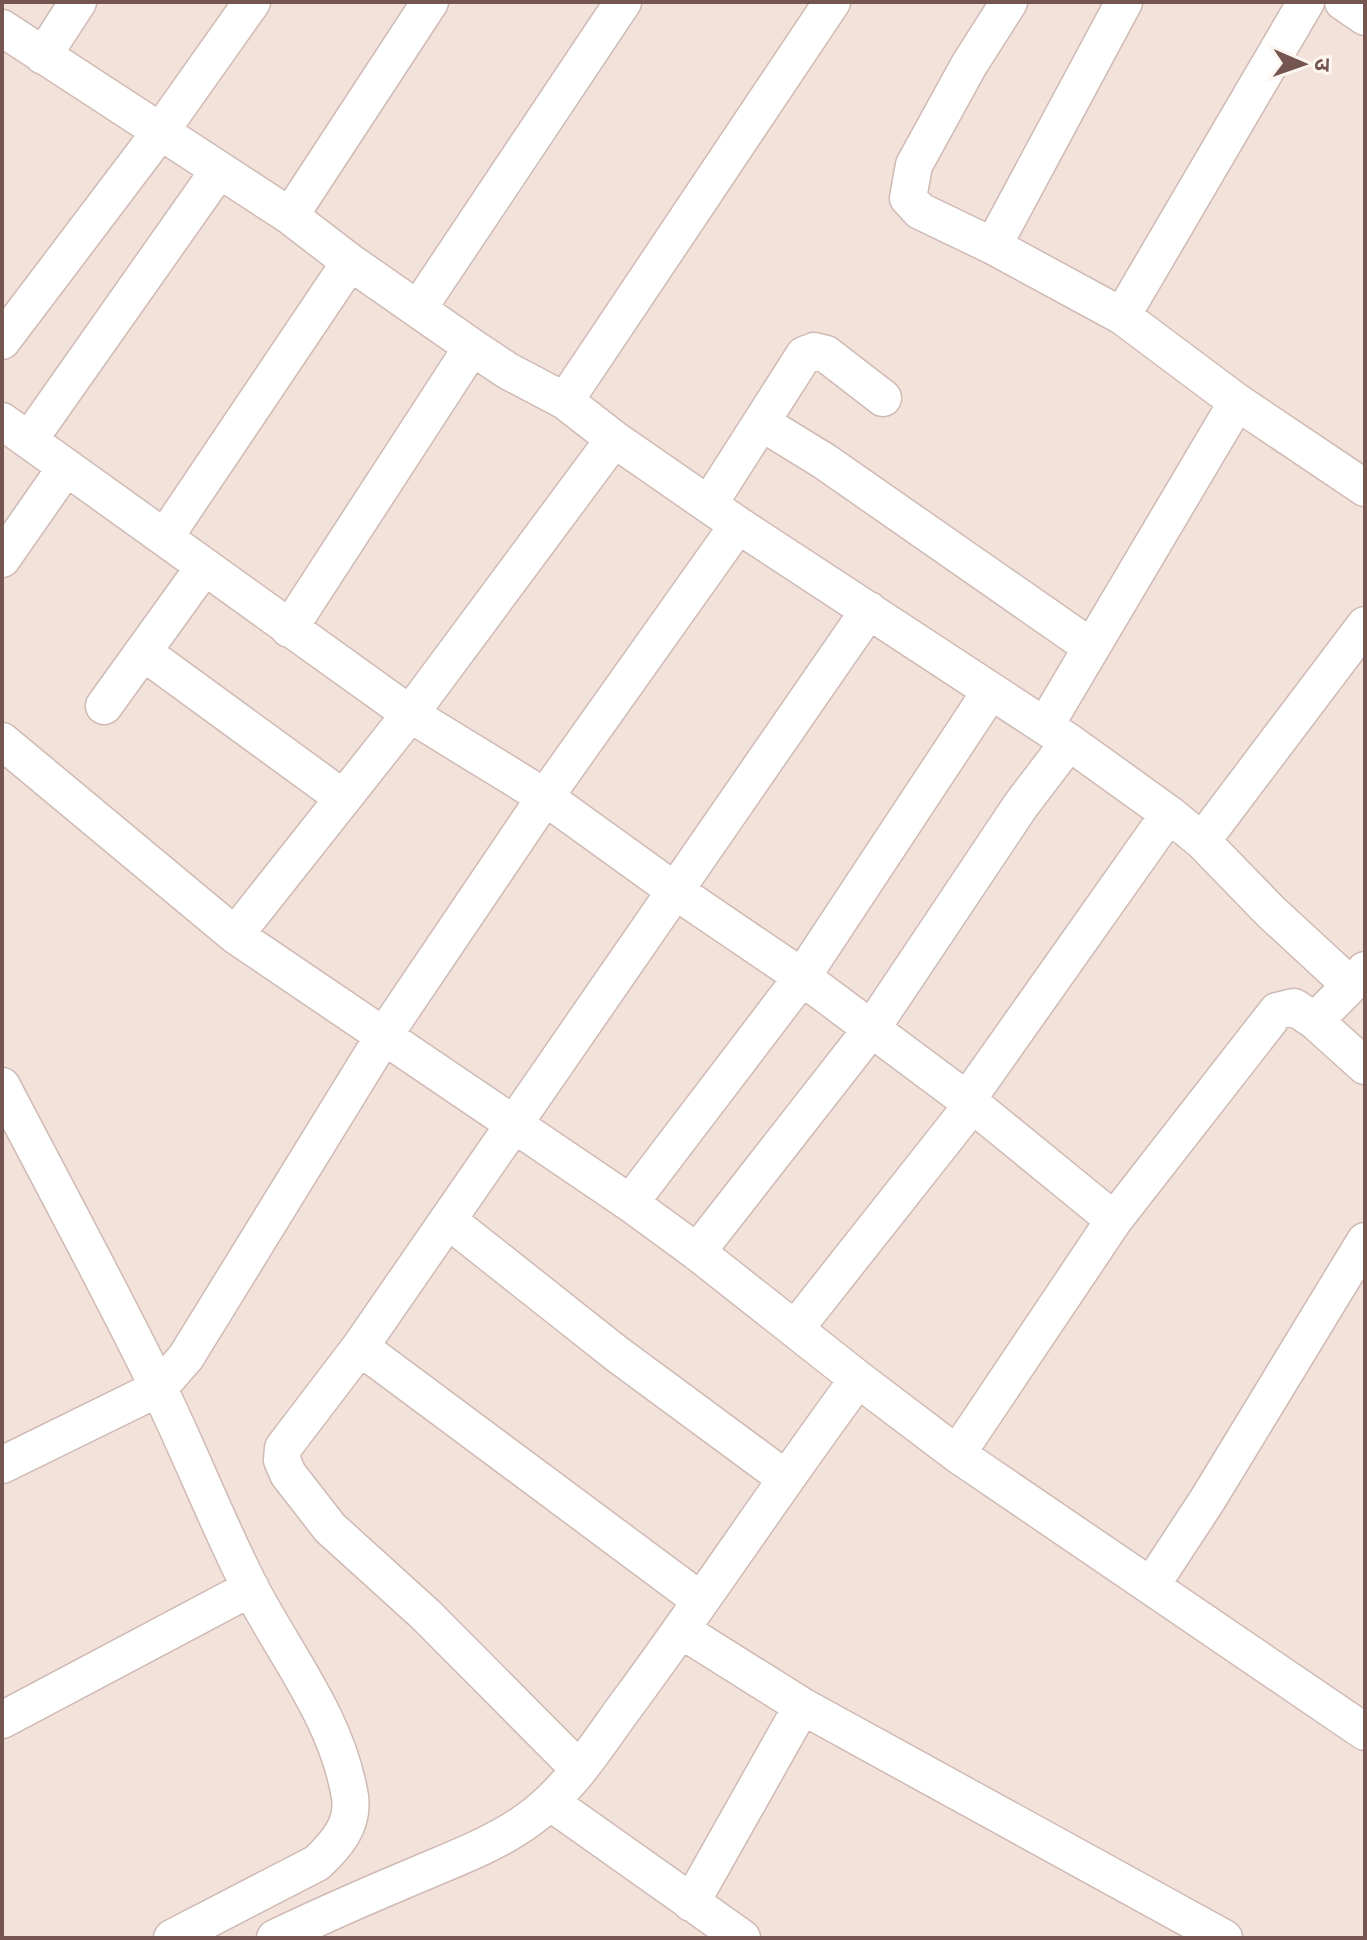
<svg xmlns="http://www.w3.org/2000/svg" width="1367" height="1940" font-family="'Archivo Narrow','Noto Sans Devanagari',sans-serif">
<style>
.residential{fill:#f2e2da}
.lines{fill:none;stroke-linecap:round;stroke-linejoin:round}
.street-casing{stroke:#cfbab4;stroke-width:39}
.street{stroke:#fff;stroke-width:36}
</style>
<rect width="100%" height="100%" fill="#fbf2eb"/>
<path class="residential" d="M 2,2 L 1365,2 L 1365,1938 L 2,1938 Z"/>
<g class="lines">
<defs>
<path id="street" d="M 1009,2 L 969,65 L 914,165 L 908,198 L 920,211 L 993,246 L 1122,316 L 1237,402 L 1365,488
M 1343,2 L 1365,17
M 2,28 L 290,216 L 350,262 L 472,347 L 508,371 L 565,401 L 614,439 L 738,525 L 1069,742 L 1169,814 L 1202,841 L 1271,912 L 1349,984
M 43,56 L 78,2
M 290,216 L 430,2
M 993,246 L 1124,2
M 418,309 L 623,2
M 1122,316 L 1306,2
M 2,341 L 160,132 L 252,2
M 565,401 L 832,2
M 2,421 L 410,714 L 545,797 L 674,890 L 802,977 L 967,1100 L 1114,1220
M 762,423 L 824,461 L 1091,647
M 29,440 L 219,170
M 709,504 L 804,355 L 814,351 L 826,354 L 883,398
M 165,537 L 350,262
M 2,559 L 66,467
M 289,629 L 472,347
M 143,652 L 343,798
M 104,706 L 204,567
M 1045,726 L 1237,402
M 2,741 L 235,935 L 630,1203 L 697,1252 L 858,1379 L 957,1454 L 1365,1732
M 1202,841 L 1365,625
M 235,935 L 410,714 L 614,439
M 1315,1021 L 1365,1066
M 2,1086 C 54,1186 108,1285 158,1387 C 190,1452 216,1520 249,1585 C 284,1654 337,1717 350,1797 C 354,1825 336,1845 317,1863 L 172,1938
M 967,1100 L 1169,814
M 630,1203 L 802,977 L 990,692
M 449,1221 L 617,1354 L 785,1478
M 697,1252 L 872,1028 L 1021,805 L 1069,742
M 795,1329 L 972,1105
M 360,1347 L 700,1600
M 957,1454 L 1114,1220 L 1277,1011 L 1294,1007 L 1315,1021 L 1365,970
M 2,1465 L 159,1388 L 186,1357 L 383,1037 L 545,797 L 738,525
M 1151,1586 L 1208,1499 L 1365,1241
M 681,1630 L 802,1706 L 1224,1938
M 2,1720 L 251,1588
M 579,1769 L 426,1615 L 330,1528 L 288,1474 L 282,1460 L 283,1448 L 360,1347 L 869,610
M 550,1802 L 742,1938
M 691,1903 L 802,1706
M 275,1938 C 323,1915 371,1894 419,1874 C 456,1858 495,1844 528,1820 C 572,1789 601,1738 633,1696 C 710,1591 781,1483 858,1379"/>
</defs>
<use href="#street" class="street-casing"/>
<use href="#street" class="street"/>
</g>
<rect width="1367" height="1940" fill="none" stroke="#745550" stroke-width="8"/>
<g transform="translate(1303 64) rotate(92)" stroke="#fef6f1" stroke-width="6" paint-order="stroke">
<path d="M0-6L14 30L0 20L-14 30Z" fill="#745550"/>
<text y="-12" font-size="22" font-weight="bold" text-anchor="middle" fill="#745550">उ</text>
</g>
</svg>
